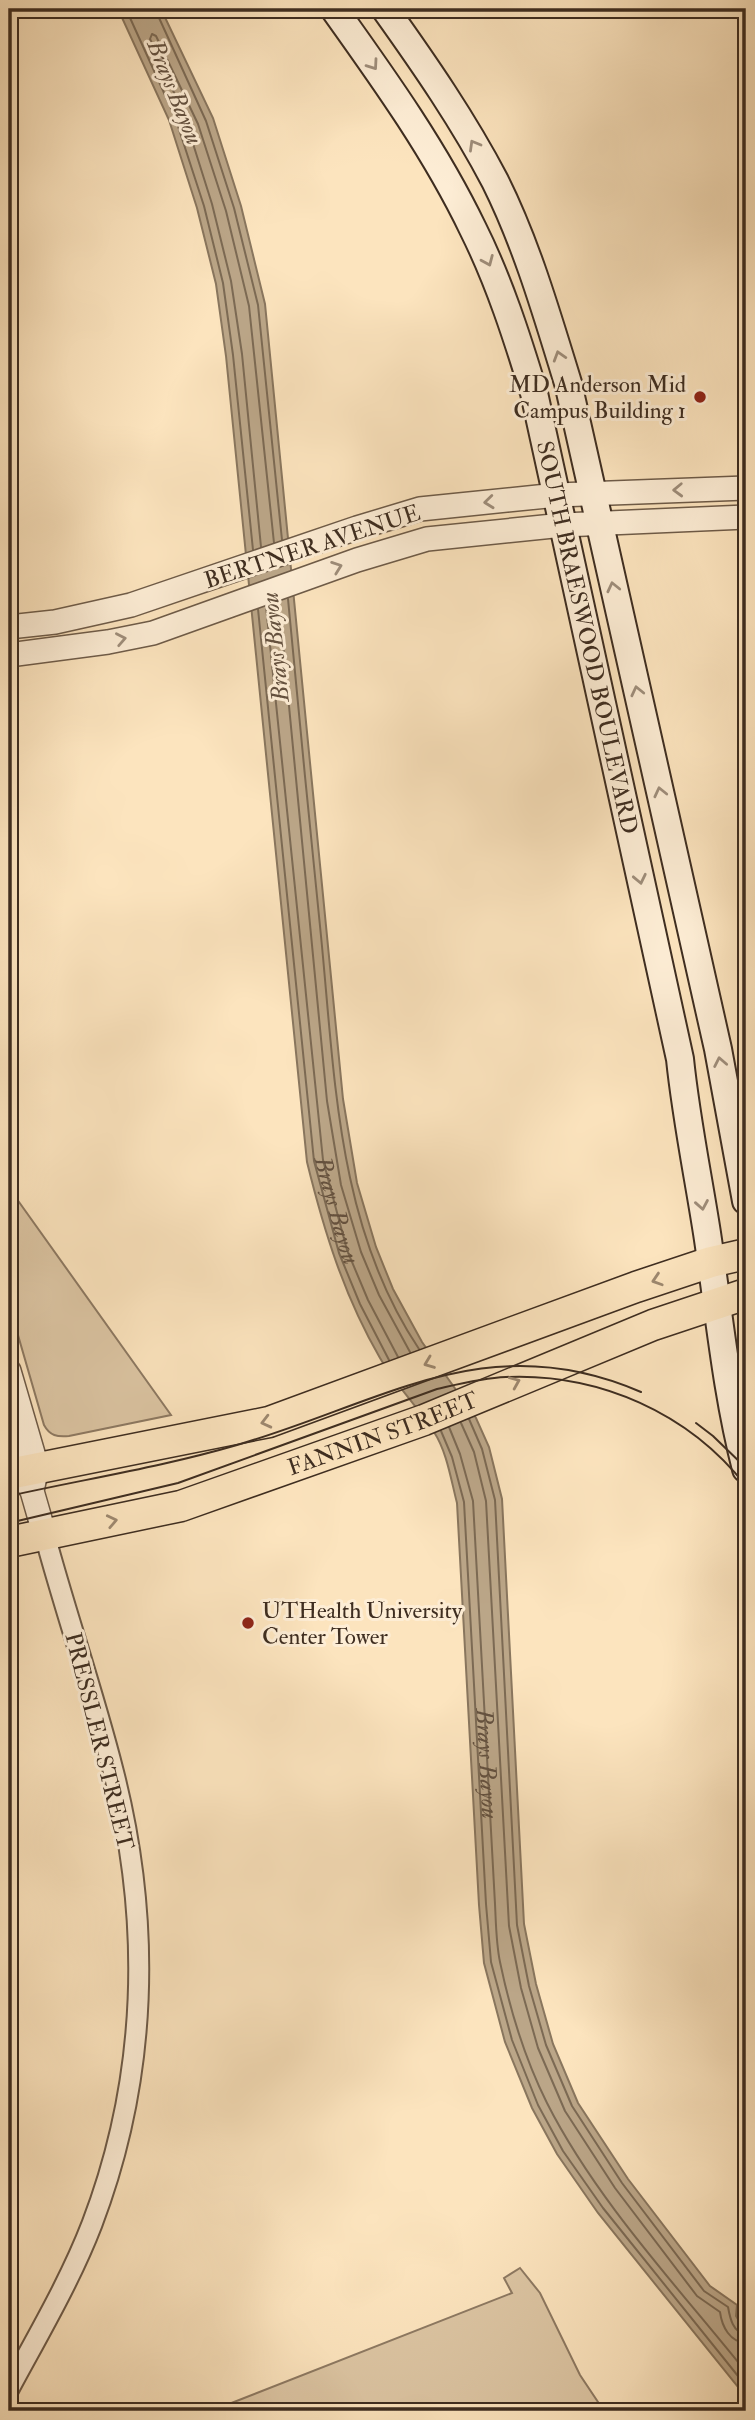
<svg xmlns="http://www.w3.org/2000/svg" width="755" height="2420" font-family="'IM FELL Double Pica',serif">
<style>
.green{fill:#dcc5a3;stroke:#8d7962;stroke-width:2}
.water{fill:#bba688;stroke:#89765e;stroke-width:2}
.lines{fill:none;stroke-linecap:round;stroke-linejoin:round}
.shore{stroke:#7c6a54;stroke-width:2}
.minor-casing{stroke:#6e5b48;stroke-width:23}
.tertiary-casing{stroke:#6e5b48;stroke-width:26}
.secondary-casing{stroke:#3e2d20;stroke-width:30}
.primary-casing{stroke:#3e2d20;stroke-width:33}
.minor{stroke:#fdedd5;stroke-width:19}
.tertiary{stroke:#fdedd5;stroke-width:23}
.secondary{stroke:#fdedd5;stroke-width:26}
.primary{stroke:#fce4be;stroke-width:30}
.tram{stroke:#3e2d20;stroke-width:2}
.oneway{stroke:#9e8d7a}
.oneway2{stroke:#9d886f}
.poi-dot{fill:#8f2418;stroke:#fdedd5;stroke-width:2.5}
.labels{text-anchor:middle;stroke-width:6;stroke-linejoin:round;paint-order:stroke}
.poi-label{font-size:23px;fill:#3e2d20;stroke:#fdedd5;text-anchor:end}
.street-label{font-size:23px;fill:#3e2d20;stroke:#fdedd5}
.water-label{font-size:24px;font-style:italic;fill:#64513f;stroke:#fdedd5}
</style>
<rect width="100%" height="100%" fill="#fce4be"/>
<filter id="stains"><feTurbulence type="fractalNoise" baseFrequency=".00286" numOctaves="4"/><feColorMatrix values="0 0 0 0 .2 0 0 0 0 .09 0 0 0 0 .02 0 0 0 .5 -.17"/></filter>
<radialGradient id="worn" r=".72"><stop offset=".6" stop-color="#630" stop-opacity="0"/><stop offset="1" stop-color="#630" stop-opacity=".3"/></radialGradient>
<path class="green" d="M 9,1188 L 171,1415 L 69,1436 C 57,1437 50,1436 44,1425 L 9,1304 Z
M 520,2268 L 540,2293 L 580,2375 L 604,2411 L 211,2411 L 512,2293 L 504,2278 Z"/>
<path class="water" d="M 118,9 L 161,9 L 213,118 L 241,206 L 265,304 L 343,1099 L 357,1183 L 376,1247 L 393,1289 L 422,1342 L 476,1418 L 489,1447 L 502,1499 L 524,1924 L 536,1984 L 553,2044 L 578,2103 L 628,2179 L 710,2286 L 737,2305 L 736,2316 L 746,2332 L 746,2397 L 598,2213 L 557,2154 L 532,2108 L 505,2042 L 484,1963 L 479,1905 L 457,1503 C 451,1480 447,1452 434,1432 C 417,1406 395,1384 380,1358 C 344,1296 324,1231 307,1162 L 226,356 L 216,284 L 197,208 L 169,120 Z"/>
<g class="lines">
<g class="shore">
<path d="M 126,9 L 175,117 L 204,206 L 223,283 L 233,355 L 253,550"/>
<path d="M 155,9 L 206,121 L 234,208 L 258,305 L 282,540"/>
<path d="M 261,547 L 242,354 L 231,281 L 212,204 L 184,115 L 150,39 L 152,34 L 156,36 L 198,124 L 226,211 L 249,306 L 274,543"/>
<path d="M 288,599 C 298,711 310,824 321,936 C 335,1077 337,1227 419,1349"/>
<path d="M 279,602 L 327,1101 L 341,1185 L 361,1252 L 379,1295 L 410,1352"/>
<path id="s1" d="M 266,606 L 323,1160 L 347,1250 L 368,1300 L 398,1357"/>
<path d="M 258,609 L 314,1161 L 339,1253 L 360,1304 L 389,1360"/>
<path d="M 469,1419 L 482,1449 L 495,1500 L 517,1925 L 529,1986 L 546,2045 L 572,2106 L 622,2183 L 704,2291 L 728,2307 C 730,2318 733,2333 746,2334"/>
<path d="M 461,1423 L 474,1452 L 486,1501 L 509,1926 L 521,1988 L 538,2048 L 565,2111 L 615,2188 L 697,2296 L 720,2312 C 722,2327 730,2342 746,2343"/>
<path id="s2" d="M 449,1427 L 460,1454 L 473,1501 L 495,1904 C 496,1923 496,1943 500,1962 C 510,2010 525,2059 547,2103 C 596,2200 678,2287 746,2372"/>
<path d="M 441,1431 L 452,1457 L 464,1502 L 486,1904 L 491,1962 L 512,2040 L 538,2105 L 563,2151 L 603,2208 L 746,2386"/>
</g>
<defs>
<path id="minor" d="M 9,2389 C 38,2335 70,2281 92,2224 C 148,2077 152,1922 113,1770 C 93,1691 66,1614 45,1536"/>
<path id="tertiary" d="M 9,627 L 55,622 L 131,605 L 357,528 L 420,509 L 557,495 L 746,488
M 9,655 L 108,642 L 153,633 L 357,560 L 427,539 L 563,525 L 746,517
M 9,1371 L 37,1467 L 32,1491
M 9,1441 L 20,1471 L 32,1491 L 45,1536"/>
<g id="secondary">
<path id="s3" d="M 334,9 C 384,79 435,150 473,229 C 499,281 517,337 534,393 L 680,1059 C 686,1118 698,1175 707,1233 C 719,1312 726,1392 746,1469"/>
<path d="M 385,9 C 425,65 463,120 495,181 C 527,245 547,315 568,383 L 718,1049 L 746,1201"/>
</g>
<g id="primary">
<path d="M 9,1474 L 269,1422 L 636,1287 L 711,1262 L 746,1254"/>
<path id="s4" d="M 9,1542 L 181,1506 L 424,1420 L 653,1325 L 746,1294"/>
</g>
</defs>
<use href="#minor" class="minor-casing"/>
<use href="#tertiary" class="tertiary-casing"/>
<use href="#secondary" class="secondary-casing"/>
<use href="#primary" class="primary-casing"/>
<use href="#minor" class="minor"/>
<use href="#tertiary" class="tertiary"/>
<use href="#secondary" class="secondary"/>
<use href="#primary" class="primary"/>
<path class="tram" d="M 696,1423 L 713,1436 L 746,1468
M 9,1496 C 85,1479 162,1467 237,1445 C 382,1403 487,1325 641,1392
M 9,1523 L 178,1483 L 437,1389 C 459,1384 482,1378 506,1377 C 599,1373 689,1413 746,1486"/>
</g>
<defs><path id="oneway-chevron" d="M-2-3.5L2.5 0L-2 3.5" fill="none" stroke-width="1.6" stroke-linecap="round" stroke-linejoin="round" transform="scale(1.75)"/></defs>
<g class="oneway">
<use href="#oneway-chevron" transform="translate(373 65) rotate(55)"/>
<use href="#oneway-chevron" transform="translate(474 145) rotate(-120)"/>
<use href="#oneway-chevron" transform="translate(488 261) rotate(67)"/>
<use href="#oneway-chevron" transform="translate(559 356) rotate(-107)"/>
<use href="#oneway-chevron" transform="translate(678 490) rotate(178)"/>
<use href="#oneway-chevron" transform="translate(489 502) rotate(174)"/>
<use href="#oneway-chevron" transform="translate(337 567) rotate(-20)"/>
<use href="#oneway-chevron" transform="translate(613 587) rotate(-103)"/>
<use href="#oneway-chevron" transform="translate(121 639) rotate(-11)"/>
<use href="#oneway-chevron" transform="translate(637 691) rotate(-103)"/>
<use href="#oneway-chevron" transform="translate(660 792) rotate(-103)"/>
<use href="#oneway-chevron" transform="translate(640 879) rotate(78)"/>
<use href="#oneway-chevron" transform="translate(720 1062) rotate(-101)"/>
<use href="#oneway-chevron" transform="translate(702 1205) rotate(80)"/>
</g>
<g class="oneway2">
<use href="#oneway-chevron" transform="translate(657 1280) rotate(162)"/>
<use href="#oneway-chevron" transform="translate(429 1363) rotate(159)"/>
<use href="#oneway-chevron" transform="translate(515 1382) rotate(-23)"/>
<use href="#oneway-chevron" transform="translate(266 1422) rotate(166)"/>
<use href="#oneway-chevron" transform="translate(112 1521) rotate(-12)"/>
</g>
<g class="poi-dot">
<circle cx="700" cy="397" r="7"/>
<circle cx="248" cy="1623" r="7"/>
</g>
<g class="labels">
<g class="poi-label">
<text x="686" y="392">MD Anderson Mid<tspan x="686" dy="26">Campus Building 1</tspan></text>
<text x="262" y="1618" text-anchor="start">UTHealth University<tspan x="262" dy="26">Center Tower</tspan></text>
</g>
<g class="street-label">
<text transform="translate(312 546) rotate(-18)" y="8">BERTNER AVENUE</text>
<text dy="8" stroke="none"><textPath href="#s3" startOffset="686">SOUTH BRAESWOOD BOULEVARD</textPath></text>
<text dy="8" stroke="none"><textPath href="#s4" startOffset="390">FANNIN STREET</textPath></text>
<text transform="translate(100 1741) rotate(76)" y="8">PRESSLER STREET</text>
</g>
<g class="water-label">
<text transform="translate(175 92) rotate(68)" y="8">Brays Bayou</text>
<text transform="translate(275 647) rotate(-96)" y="8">Brays Bayou</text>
<text dy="8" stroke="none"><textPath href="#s1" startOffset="609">Brays Bayou</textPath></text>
<text dy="8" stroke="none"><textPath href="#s2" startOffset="341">Brays Bayou</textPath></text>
</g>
</g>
<rect width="755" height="2420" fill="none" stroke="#fce4be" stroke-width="35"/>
<rect x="10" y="10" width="734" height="2399" fill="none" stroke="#3e2d20" stroke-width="3.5"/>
<rect x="18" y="18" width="720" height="2385" fill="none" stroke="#3e2d20" stroke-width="2"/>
<rect width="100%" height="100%" filter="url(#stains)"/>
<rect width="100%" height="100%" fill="url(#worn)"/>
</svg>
